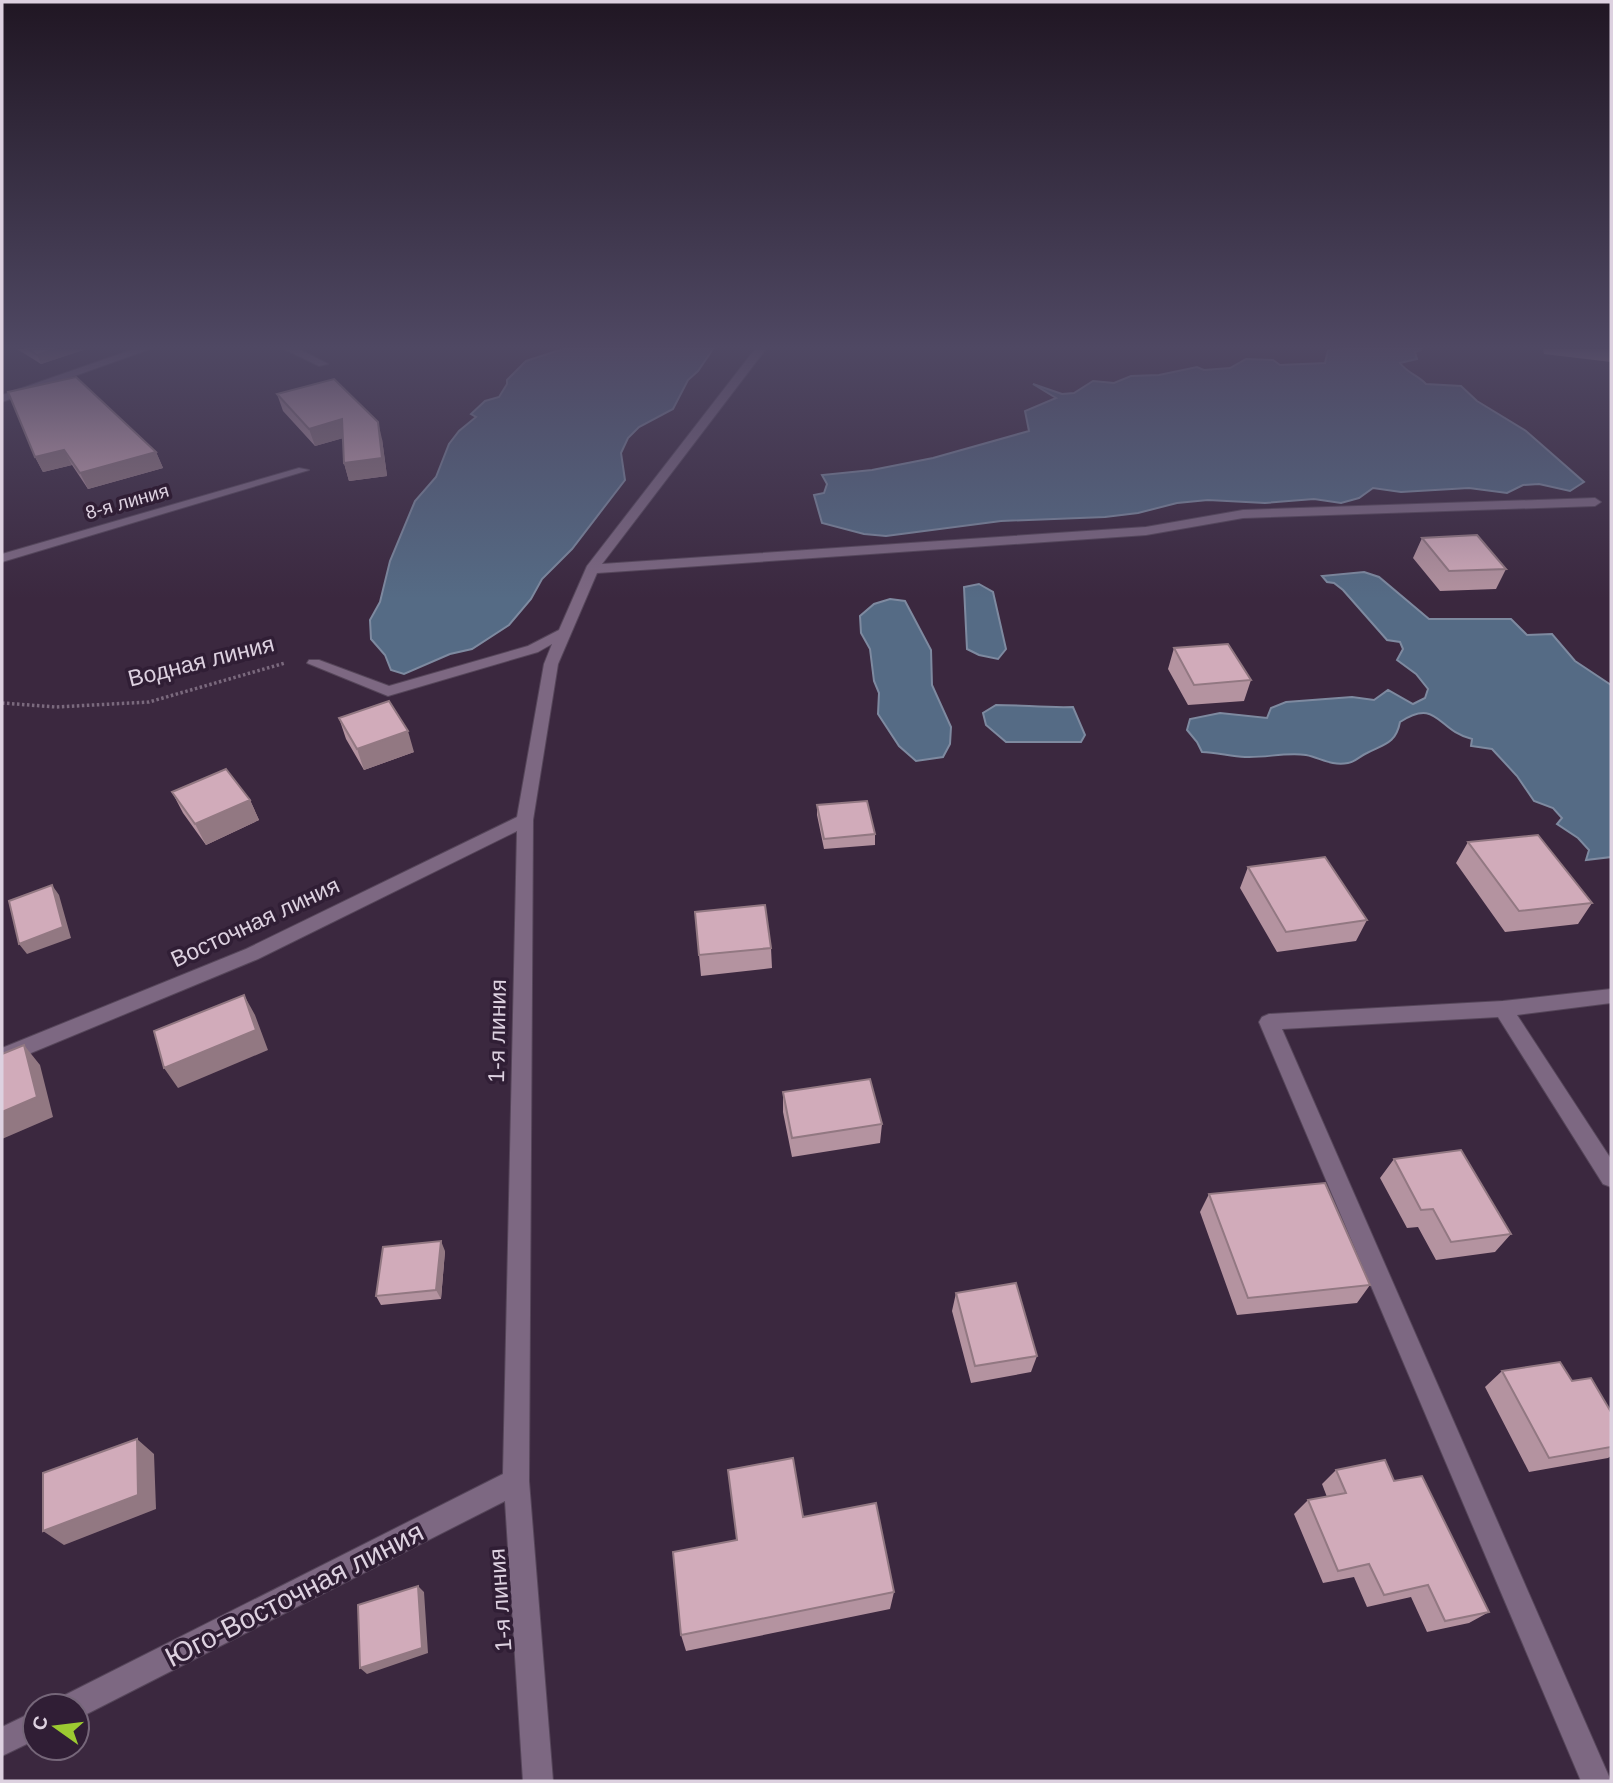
<svg xmlns="http://www.w3.org/2000/svg" width="1613" height="1783" font-family="Arial,sans-serif">
<style>
.water{fill:#556b85;stroke:#7e8aa0;stroke-width:2}
.lines{fill:none;stroke-linecap:round;stroke-linejoin:round}
.minor-casing{stroke:#56465a;stroke-width:2}
.path{stroke:#7a697d;stroke-width:3.5;stroke-dasharray:2.5 2.5;stroke-linecap:butt}
.minor{fill:#7d6882;fill-rule:evenodd}
.wall{fill:#b493a0}
.shaded-wall{fill:#927882}
.building{fill:#d1abba;stroke:#927882;stroke-width:2}
.labels{text-anchor:middle;stroke-width:7;stroke-linejoin:round;paint-order:stroke}
.far-street-label{font-size:19px;fill:#ddd1e0;stroke:#301e35}
.street-label{font-size:23px;fill:#ddd1e0;stroke:#301e35}
.near-street-label{font-size:28px;fill:#ddd1e0;stroke:#301e35}
</style>
<rect width="100%" height="100%" fill="#3b283f"/>
<path class="water" d="M 563,349 L 713,349 L 698,371 L 688,380 L 673,409 L 639,427 L 628,438 L 621,453 L 625,480 L 572,549 L 542,579 L 531,599 L 509,625 L 472,649 L 450,654 L 404,674 L 391,670 L 385,655 L 371,639 L 370,620 L 380,602 L 390,561 L 415,501 L 436,477 L 449,444 L 459,431 L 476,417 L 471,414 L 485,401 L 499,397 L 507,384 L 507,380 L 526,361 Z
M 1347,349 L 1422,349 L 1415,352 L 1417,359 L 1400,363 C 1407,373 1418,375 1426,384 L 1461,386 L 1477,401 L 1526,431 L 1584,482 L 1570,491 L 1539,484 L 1523,485 L 1507,493 L 1469,488 L 1401,492 L 1373,488 L 1359,498 L 1341,503 L 1314,499 L 1265,503 L 1208,500 L 1177,503 L 1138,513 L 1105,517 L 1001,521 L 886,536 L 864,534 L 822,523 L 814,495 L 824,493 L 827,484 L 822,475 L 872,470 L 933,458 L 1029,431 L 1025,411 L 1056,398 L 1033,384 L 1062,394 L 1074,393 L 1093,381 L 1114,383 L 1131,376 L 1159,375 L 1197,367 L 1204,370 L 1230,368 L 1246,359 L 1273,360 L 1280,365 L 1325,363 L 1328,350 Z
M 1364,572 L 1379,577 L 1429,619 L 1511,619 L 1527,635 L 1552,634 L 1575,661 L 1611,685 L 1611,857 L 1586,860 L 1589,850 L 1578,838 L 1557,824 L 1562,818 L 1553,808 L 1534,801 L 1517,776 L 1492,749 L 1471,746 L 1472,739 C 1437,731 1438,697 1400,722 C 1396,743 1385,744 1367,753 C 1360,756 1355,762 1348,763 C 1331,766 1321,758 1306,755 C 1285,752 1266,758 1245,757 C 1231,757 1217,752 1202,752 L 1197,742 L 1187,730 L 1190,719 L 1220,713 L 1267,718 L 1271,708 L 1286,702 L 1352,697 L 1374,700 L 1388,690 L 1413,704 L 1425,698 L 1428,689 L 1416,674 L 1397,660 L 1403,649 L 1400,642 L 1387,640 L 1343,590 L 1334,583 L 1327,582 L 1322,576 Z
M 979,584 L 993,592 L 1006,649 L 998,659 L 979,655 L 967,649 L 964,587 Z
M 890,599 L 905,601 L 931,650 L 932,685 L 951,727 L 950,744 L 943,757 L 916,761 L 899,746 L 878,714 L 879,693 L 874,681 L 870,649 L 861,633 L 860,616 L 874,604 Z
M 996,705 C 1022,705 1047,708 1073,707 L 1085,735 L 1081,742 L 1006,742 L 986,725 L 983,713 Z"/>
<g class="lines">
<defs>
<path id="minor" d="M 134,349 L 150,349 L 2,402 L 2,395 Z
M 284,349 L 299,349 L 328,364 L 319,366 Z
M 755,349 L 766,349 L 602,564 L 1146,527 L 1243,510 L 1595,498 L 1601,502 L 1595,506 L 1243,518 L 1146,535 L 597,573 L 558,664 L 533,820 L 529,1481 L 553,1781 L 523,1781 L 505,1501 L 77,1719 L 77,1706 L 59,1706 L 63,1696 L 503,1474 L 517,831 L 258,959 L 2,1065 L 2,1048 L 246,949 L 517,817 L 544,664 L 552,644 L 538,652 L 388,696 L 307,663 L 309,660 L 319,660 L 389,686 L 528,646 L 559,630 L 587,566 Z
M 299,468 L 309,470 L 2,562 L 2,554 Z
M 1611,989 L 1611,1003 L 1517,1015 L 1611,1159 L 1611,1187 L 1603,1184 L 1498,1017 L 1282,1029 L 1611,1781 L 1581,1781 L 1259,1022 L 1262,1017 L 1269,1014 L 1503,1001 Z
M 35,1711 L 35,1740 L 2,1756 L 2,1727 Z"/>
</defs>
<use href="#minor" class="minor-casing"/>
<path class="path" d="M 2,703 L 56,707 L 149,702 L 285,663"/>
<use href="#minor" class="minor"/>
</g>
<path class="wall" d="M 17,349 L 86,349 L 41,364 Z
M 1543,349 L 1611,349 L 1611,362 L 1544,354 Z
M 8,392 L 156,452 L 163,468 L 88,489 L 72,465 L 43,472 L 35,457 Z
M 277,394 L 382,439 L 387,476 L 349,481 L 344,463 L 343,438 L 315,446 L 283,411 Z
M 1422,538 L 1506,569 L 1496,589 L 1440,591 L 1413,558 Z
M 1174,648 L 1251,680 L 1244,701 L 1188,705 L 1168,669 Z
M 339,718 L 414,752 L 364,770 L 346,739 Z
M 172,792 L 250,800 L 259,820 L 206,845 L 183,813 Z
M 817,805 L 875,834 L 875,845 L 824,849 L 817,815 Z
M 1468,842 L 1592,903 L 1578,924 L 1505,932 L 1456,863 Z
M 1248,867 L 1367,920 L 1356,941 L 1277,952 L 1240,888 Z
M 695,912 L 771,948 L 772,968 L 701,976 Z
M 783,1092 L 882,1124 L 880,1143 L 792,1157 L 783,1112 Z
M 1394,1159 L 1511,1234 L 1495,1252 L 1436,1260 L 1418,1227 L 1407,1228 L 1380,1178 Z
M 1209,1194 L 1370,1285 L 1357,1303 L 1237,1315 L 1200,1212 Z
M 445,1251 L 441,1299 L 381,1305 L 376,1296 Z
M 956,1293 L 1037,1356 L 1031,1372 L 971,1383 L 952,1311 Z
M 1502,1371 L 1572,1381 L 1611,1412 L 1611,1456 L 1608,1458 L 1529,1472 L 1485,1387 Z
M 1336,1470 L 1394,1481 L 1489,1612 L 1469,1623 L 1427,1632 L 1411,1597 L 1367,1607 L 1354,1577 L 1323,1583 L 1294,1514 L 1308,1500 L 1327,1497 L 1322,1484 Z
M 803,1517 L 894,1592 L 890,1609 L 686,1651 L 681,1635 L 737,1540 Z"/>
<path class="shaded-wall" d="M 55,349 L 86,349 L 41,364 L 37,355 Z
M 342,419 L 347,437 L 315,446 L 309,429 Z
M 378,422 L 382,439 L 387,476 L 349,481 L 344,463 Z
M 64,450 L 72,465 L 43,472 L 35,457 Z
M 156,452 L 163,468 L 88,489 L 80,473 Z
M 408,731 L 414,752 L 364,770 L 357,749 Z
M 250,800 L 259,820 L 206,845 L 195,824 Z
M 52,885 L 59,895 L 71,938 L 27,954 L 19,944 Z
M 244,995 L 255,1015 L 268,1050 L 178,1088 L 164,1068 Z
M 24,1045 L 40,1065 L 53,1117 L 2,1139 L 2,1112 Z
M 441,1241 L 445,1251 L 441,1299 L 436,1290 Z
M 137,1439 L 154,1454 L 156,1509 L 64,1545 L 43,1531 Z
M 418,1586 L 424,1592 L 428,1653 L 367,1674 L 360,1668 Z"/>
<path class="building" d="M 28,349 L 55,349 L 37,355 Z
M 76,377 L 156,452 L 80,473 L 64,450 L 35,457 L 8,392 Z
M 334,379 L 378,422 L 382,458 L 344,463 L 342,419 L 309,429 L 277,394 Z
M 1477,535 L 1506,569 L 1449,571 L 1422,538 Z
M 1228,644 L 1251,680 L 1194,685 L 1174,648 Z
M 389,701 L 408,731 L 357,749 L 339,718 Z
M 226,769 L 250,800 L 195,824 L 172,792 Z
M 867,801 L 875,834 L 824,839 L 817,805 Z
M 1538,835 L 1592,903 L 1519,911 L 1468,842 Z
M 1325,857 L 1367,920 L 1286,932 L 1248,867 Z
M 52,885 L 63,927 L 19,944 L 9,901 Z
M 765,905 L 771,948 L 699,955 L 695,912 Z
M 244,995 L 256,1030 L 164,1068 L 154,1031 Z
M 24,1045 L 37,1097 L 2,1112 L 2,1054 Z
M 870,1079 L 882,1124 L 792,1138 L 783,1092 Z
M 1461,1150 L 1511,1234 L 1451,1242 L 1433,1209 L 1421,1210 L 1394,1159 Z
M 1325,1183 L 1370,1285 L 1248,1298 L 1209,1194 Z
M 441,1241 L 436,1290 L 376,1296 L 383,1247 Z
M 1016,1283 L 1037,1356 L 975,1366 L 956,1293 Z
M 1560,1362 L 1572,1381 L 1591,1378 L 1611,1412 L 1611,1447 L 1549,1458 L 1502,1371 Z
M 137,1439 L 138,1495 L 43,1531 L 43,1473 Z
M 793,1458 L 803,1517 L 876,1503 L 894,1592 L 681,1635 L 673,1552 L 737,1540 L 728,1470 Z
M 1385,1460 L 1394,1481 L 1422,1476 L 1489,1612 L 1445,1621 L 1428,1585 L 1384,1595 L 1369,1564 L 1338,1571 L 1308,1500 L 1346,1493 L 1336,1470 Z
M 418,1586 L 422,1648 L 360,1668 L 358,1605 Z"/>
<linearGradient id="sky" x2="0" y2="1"><stop stop-color="#201623"/><stop offset="0.58" stop-color="#4f4863"/><stop offset="1" stop-color="#4f4863" stop-opacity="0"/></linearGradient>
<rect width="1613" height="599" fill="url(#sky)"/>
<g class="labels">
<g class="far-street-label">
<text transform="translate(127 501) rotate(-16)" y="7">8-я линия</text>
</g>
<g class="street-label">
<text transform="translate(201 661) rotate(-14)" y="8">Водная линия</text>
<text transform="translate(255 922) rotate(-25)" y="8">Восточная линия</text>
<text transform="translate(497 1031) rotate(-89)" y="8">1-я линия</text>
<text transform="translate(500 1600) rotate(-94)" y="8">1-я линия</text>
</g>
<g class="near-street-label">
<text transform="translate(294 1594) rotate(-27)" y="10">Юго-Восточная линия</text>
</g>
</g>
<rect width="1613" height="1783" fill="none" stroke="#ddd1e0" stroke-width="7"/>
<g transform="translate(56 1727) rotate(284)"><circle r="33" fill="#301e35" stroke="#756679" stroke-width="2"/>
<path d="M0-5L12 26L0 18L-12 26Z" fill="#9cca31"/>
<text y="-10" font-size="19" font-weight="bold" text-anchor="middle" fill="#ddd1e0">С</text>
</g>
</svg>
